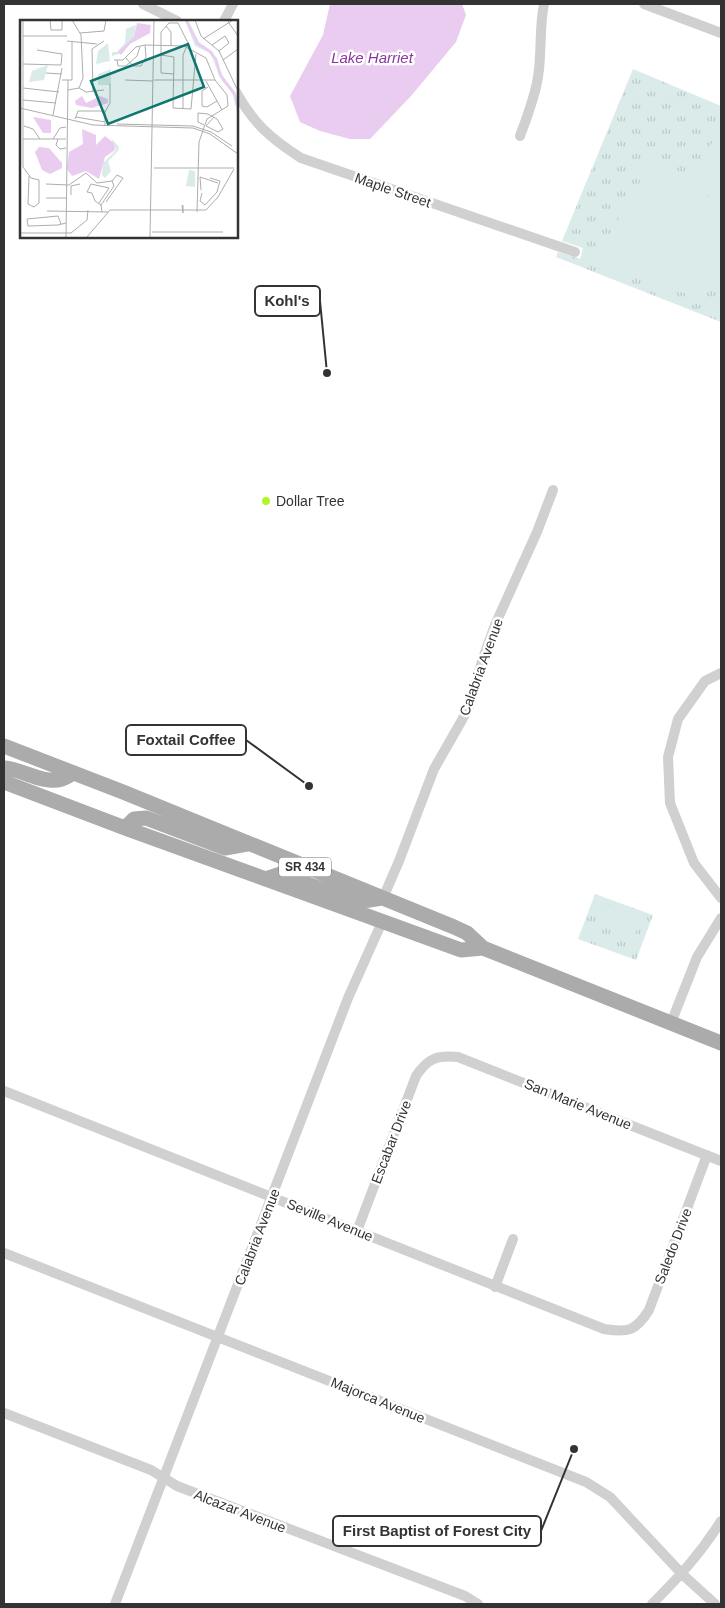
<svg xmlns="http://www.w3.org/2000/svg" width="725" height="1608" font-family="Arial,sans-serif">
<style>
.park{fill:url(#park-tufts)}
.garden{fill:#daebe9}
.water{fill:#eaccf1}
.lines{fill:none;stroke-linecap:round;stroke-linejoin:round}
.minor{stroke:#d0d0d0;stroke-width:10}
.primary{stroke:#ababab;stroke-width:15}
.poi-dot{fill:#b1f728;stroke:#fff;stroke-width:2}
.labels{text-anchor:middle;stroke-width:5;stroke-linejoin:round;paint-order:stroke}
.shield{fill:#fff;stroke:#707070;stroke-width:1}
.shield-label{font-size:12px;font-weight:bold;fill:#333}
.street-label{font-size:14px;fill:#333;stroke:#fff}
.poi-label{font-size:14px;fill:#333;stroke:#fff;text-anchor:start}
.water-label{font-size:15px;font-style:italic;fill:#8a36a0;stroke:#fff}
.inset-river{fill:none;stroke:#eaccf1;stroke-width:2.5}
.inset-road{fill:none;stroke:#adadad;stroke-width:1}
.view{fill:#0f766e;fill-opacity:0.15;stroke:#0f766e;stroke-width:2.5}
.inset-edge{fill:none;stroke:#333;stroke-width:2.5}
.leader{fill:none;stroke:#333;stroke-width:2}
.callout-dot{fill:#333;stroke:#fff;stroke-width:2}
.callout{fill:#fff;stroke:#333;stroke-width:2}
.callout-label{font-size:15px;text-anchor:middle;font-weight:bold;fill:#333}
</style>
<defs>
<pattern id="park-tufts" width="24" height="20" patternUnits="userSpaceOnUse" patternTransform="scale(1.25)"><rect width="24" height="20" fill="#daebe9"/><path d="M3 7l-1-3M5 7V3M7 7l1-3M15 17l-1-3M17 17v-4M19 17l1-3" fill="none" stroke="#bccac8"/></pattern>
</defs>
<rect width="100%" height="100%" fill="#fff"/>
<path class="park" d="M 633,69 L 721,106 L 721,322 L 556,257 L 558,252 L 580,259 L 583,248 L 562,241 Z
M 595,894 L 653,915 L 636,960 L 578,939 Z"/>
<path class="garden" d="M 721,126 L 721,204 L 690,183 Z
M 656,160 L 721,209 L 721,275 L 712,284 L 687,294 L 592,264 L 638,186 L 648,162 Z
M 603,903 L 641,917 L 635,935 L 597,920 Z"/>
<path class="water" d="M 330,4 L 462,4 L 466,15 L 456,42 L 411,96 L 370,139 L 350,139 L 320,131 L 300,122 L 290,96 L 323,35 Z"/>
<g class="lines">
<path class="minor" d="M 143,4 L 177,21
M 644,4 L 721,33
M 224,21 L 233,4
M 236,92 C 254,124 270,138 301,158 L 575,252
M 520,136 C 527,117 535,97 538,77 C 542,53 539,28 544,4
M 721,673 L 705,681 L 678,719 L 668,757 L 670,803 L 694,863 L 721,898
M 383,898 L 399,861 L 434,769 L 462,720 L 471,702 L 482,661 L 495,625 L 537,532 L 553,490
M 671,1023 L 697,957 L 721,918
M 4,1091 L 604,1329 C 628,1333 636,1331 649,1310 L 707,1155
M 357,1231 L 416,1076 C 428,1058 437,1055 458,1057 L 721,1161
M 4,1253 L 586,1482 L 610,1497 L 682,1574 L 715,1604
M 495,1287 L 513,1239
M 4,1413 L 151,1470 L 177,1486 L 465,1596 L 478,1604
M 115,1604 L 348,998 L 382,922
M 652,1604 C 679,1577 701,1553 721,1521"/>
<path class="primary" d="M 4,746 L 123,792 L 454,927 L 467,933 L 483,948 L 721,1043
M 4,768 C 23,769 43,785 62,779 C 66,778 70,775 73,773
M 4,782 L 125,828 L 461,950 L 483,948
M 125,828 L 134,819 L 146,818 L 225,848 L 247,844
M 265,879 L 280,874 L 357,902 L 382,898"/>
</g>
<circle class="poi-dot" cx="266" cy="501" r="5"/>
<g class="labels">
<rect class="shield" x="279" y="857.5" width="52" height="19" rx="4"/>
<g class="shield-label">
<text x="305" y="871">SR 434</text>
</g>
<g class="street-label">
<text transform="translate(393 190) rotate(19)" y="5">Maple Street</text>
<text transform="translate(481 667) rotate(-70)" y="5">Calabria Avenue</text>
<text transform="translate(578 1104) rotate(22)" y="5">San Marie Avenue</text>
<text transform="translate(391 1142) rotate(-69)" y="5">Escabar Drive</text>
<text transform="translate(330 1220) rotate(22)" y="5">Seville Avenue</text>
<text transform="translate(257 1237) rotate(-69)" y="5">Calabria Avenue</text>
<text transform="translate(673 1246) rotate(-69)" y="5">Saledo Drive</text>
<text transform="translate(378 1400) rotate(22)" y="5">Majorca Avenue</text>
<text transform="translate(240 1511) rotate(21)" y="5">Alcazar Avenue</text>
</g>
<g class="poi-label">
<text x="276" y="506">Dollar Tree</text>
</g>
<g class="water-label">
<text x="372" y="63">Lake Harriet</text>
</g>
</g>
<g transform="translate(20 20)">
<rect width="218" height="218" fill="#fff"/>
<path d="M 165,0 L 168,0 L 179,22 L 193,32 L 203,56 L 216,73 L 217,92 L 212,72 L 202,61 L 190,33 L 175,26 ZM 116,5 L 114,18 L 99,34 L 92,36 L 92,32 L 97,32 L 105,23 L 106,9 ZM 88,23 L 90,41 L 76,44 L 78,31 ZM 28,45 L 24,60 L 9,62 L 12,51 ZM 91,118 L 99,127 L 98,131 L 88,141 L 91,151 L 85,158 L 82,155 L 83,143 L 96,130 ZM 169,150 L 175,151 L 175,167 L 166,166 Z" fill="#daebe9"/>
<path d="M 91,49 L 91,65 L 78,65 L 78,54 Z" fill="#daebe9"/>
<path d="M 117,3 L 131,5 L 130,13 L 110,24 L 101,35 L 98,32 L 114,17 ZM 62,76 L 66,83 L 80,76 L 88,79 L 88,83 L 72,88 L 56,85 L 55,81 ZM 13,97 L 31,100 L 31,113 L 23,113 ZM 62,109 L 76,115 L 76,125 L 85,116 L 94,123 L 95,130 L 85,137 L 79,159 L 66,151 L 52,156 L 47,149 L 49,132 L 63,124 ZM 19,127 L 29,128 L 42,143 L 42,148 L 30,154 L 22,150 L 15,132 Z" fill="#eaccf1"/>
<path class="inset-river" d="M 166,0 L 178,24 L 189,31 L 196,39 L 200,55 L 215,75 L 218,87"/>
<path class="inset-road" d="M 30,0 L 31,10 L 42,10 L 42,0M 175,0 L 181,16 L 199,31 L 217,69M 207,0 L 218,16M 146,6 L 151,12 L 151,26M 60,13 L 84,11 L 86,0M 3,16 L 47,16M 183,19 L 213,0M 47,21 L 77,24M 192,25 L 205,16 L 209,23 L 199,31M 141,35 L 154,37 L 153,88 L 171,89 L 176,34M 106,38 L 113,46 L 121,46 L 126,37 L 125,25M 94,40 L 103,40 L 116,27 L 125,25 L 164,26 L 186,38 L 195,60 L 207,75 L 208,86 L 187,99 L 179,122 L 177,192M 97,40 L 98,46 L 106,46 L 117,36 L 120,27M 203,40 L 218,29M 3,44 L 41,45 L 42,34 L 17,30M 26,53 L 42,54M 154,54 L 141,53 L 141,12 L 149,3 L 158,3 L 168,23 L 163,35 L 163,89M 42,60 L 52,60 L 52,21M 105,60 L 133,61M 134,60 L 195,60M 186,61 L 202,90M 188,67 L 182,71 L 182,86 L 187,87 L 197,81M 3,68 L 39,72M 59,68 L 66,72 L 84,70M 48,70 L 59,68 L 63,58 L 61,15 L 52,0M 73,72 L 72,29 L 84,21M 3,80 L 36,83M 0,88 L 73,105 L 173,108 L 190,114 L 218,134M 33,95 L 42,48M 56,97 L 85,102M 55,99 L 58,91 L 86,91M 97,104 L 173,106 L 191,112 L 212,126M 184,105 L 178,102 L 178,93 L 188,94 L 197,99 L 203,109 L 198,112 L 186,106 L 194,97M 4,106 L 13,109 L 20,119M 85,106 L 85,92 L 90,83 L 90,64M 3,119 L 46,119M 33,119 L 40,108 L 46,107M 38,119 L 36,125 L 40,129 L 46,128M 3,147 L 3,0M 3,147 L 11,158 L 19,160 L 19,183 L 14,187 L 8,184 L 9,156M 134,148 L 214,148M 26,164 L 49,165 L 66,153 L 77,163 L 92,161 L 94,166 L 81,185 L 82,192M 181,170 L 180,157 L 198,163M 182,173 L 180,181 L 185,185 L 197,172 L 200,161 L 190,158M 51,175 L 51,166 L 60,164M 26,178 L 46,178M 86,182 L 103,158 L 97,155 L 92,161M 79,183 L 89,168 L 71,164 L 67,172 L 72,173 L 75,181 L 81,185M 162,185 L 163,193 L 163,185M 27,191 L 88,192M 41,204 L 38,196 L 7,199 L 8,206 L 38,205 L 46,203M 132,212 L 203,212M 0,213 L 51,213 L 67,200 L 68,190M 46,217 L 48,60M 67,217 L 90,190 L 186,190 L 198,177 L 214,149M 130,217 L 134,0"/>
<path class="view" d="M 168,24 L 184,67 L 88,104 L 71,61 Z"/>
<rect width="218" height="218" class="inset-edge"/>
</g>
<path class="leader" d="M327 373L320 301M309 786L246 740M574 1449L541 1531"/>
<g class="callout-dot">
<circle cx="327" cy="373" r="5"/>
<circle cx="309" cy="786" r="5"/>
<circle cx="574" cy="1449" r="5"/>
</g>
<g class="callout">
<rect x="255" y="286" width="65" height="30" rx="5"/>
<rect x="126" y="725" width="120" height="30" rx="5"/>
<rect x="333" y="1516" width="208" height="30" rx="5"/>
</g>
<g class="callout-label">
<text x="287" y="306">Kohl's</text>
<text x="186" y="745">Foxtail Coffee</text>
<text x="437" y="1536">First Baptist of Forest City</text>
</g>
<rect width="725" height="1608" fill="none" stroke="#333333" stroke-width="10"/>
</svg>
